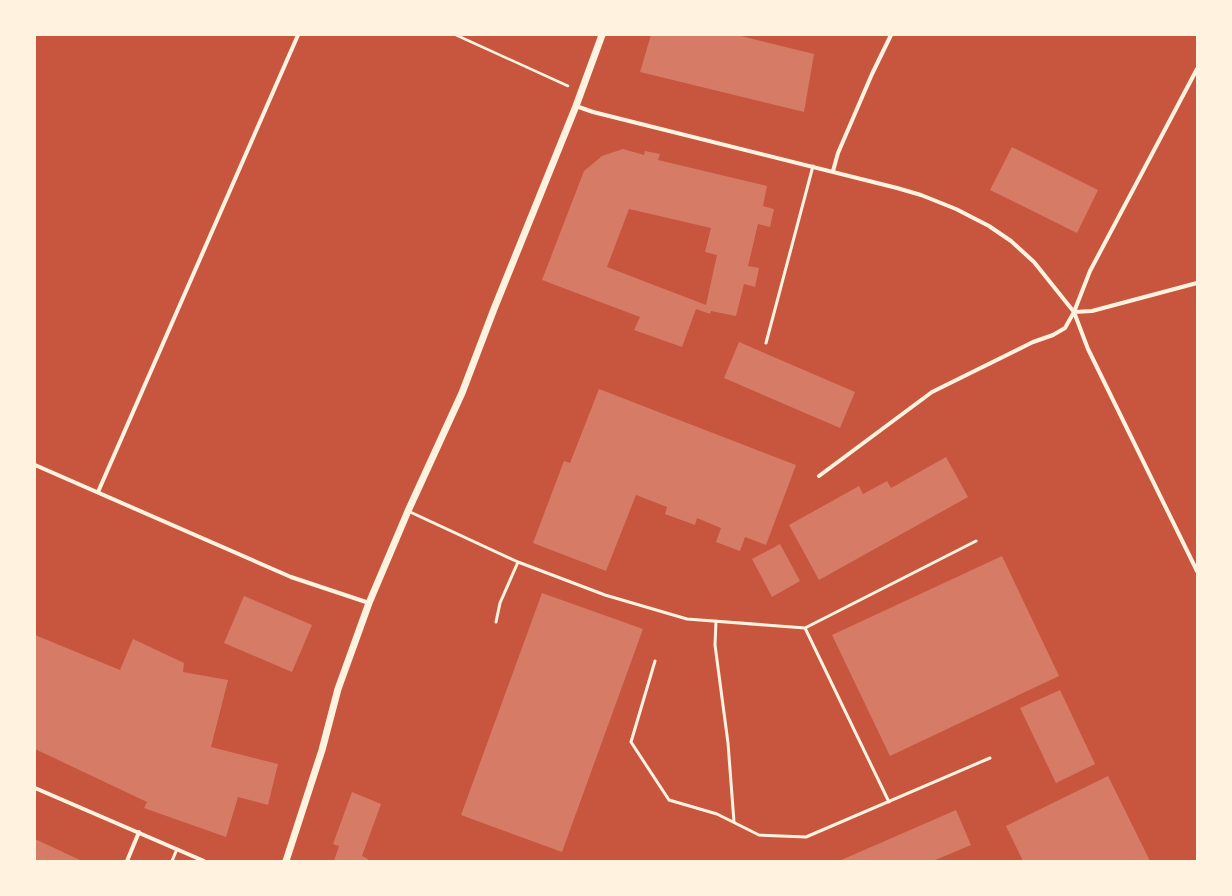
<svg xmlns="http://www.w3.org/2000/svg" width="1232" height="896" font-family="Lato,sans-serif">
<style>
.building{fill:#d67c66;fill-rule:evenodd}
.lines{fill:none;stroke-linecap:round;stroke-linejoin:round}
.path{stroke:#fff3e0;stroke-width:2.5}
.service{stroke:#fff3e0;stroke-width:3}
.minor{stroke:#fff3e0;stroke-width:4}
.tertiary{stroke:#fff3e0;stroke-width:7}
</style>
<rect width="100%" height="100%" fill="#c8553d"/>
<path class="building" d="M 651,35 L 737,35 L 814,54 L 804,112 L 640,72 Z
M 1012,147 L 1098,190 L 1077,233 L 990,190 Z
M 623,149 L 644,155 L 645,151 L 660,154 L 658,160 L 767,186 L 763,206 L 774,209 L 770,227 L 758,224 L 748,266 L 759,268 L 755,287 L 744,284 L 736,316 L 711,311 L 710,314 L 696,309 L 682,347 L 634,330 L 640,317 L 542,280 L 584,171 L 602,156 ZM 629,209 L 711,228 L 705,252 L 717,255 L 706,305 L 607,267 Z
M 739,342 L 855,392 L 840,428 L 724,378 Z
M 599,389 L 796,465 L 766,545 L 745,537 L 740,551 L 716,542 L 721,528 L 697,518 L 695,525 L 665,514 L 667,507 L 636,495 L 606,571 L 533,543 L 564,461 L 570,463 Z
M 946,457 L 968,497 L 819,580 L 789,525 L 859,486 L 863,494 L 887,481 L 891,488 Z
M 780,544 L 800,581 L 772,597 L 752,559 Z
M 1002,556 L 1059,676 L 890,756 L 832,635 Z
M 542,593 L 643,629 L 562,852 L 461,815 Z
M 244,596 L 312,625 L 292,672 L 224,643 Z
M 35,635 L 120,670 L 133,639 L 184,663 L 183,672 L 228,680 L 211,747 L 278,764 L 268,805 L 238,797 L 226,837 L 144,808 L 147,802 L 35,749 Z
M 1060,690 L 1095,764 L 1056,783 L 1020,708 Z
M 1108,776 L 1150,861 L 1023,861 L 1006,826 Z
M 352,792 L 381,804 L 362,856 L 368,859 L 367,861 L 334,861 L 339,846 L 333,844 Z
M 956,810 L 971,845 L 933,861 L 839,861 Z
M 35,839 L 82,861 L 35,861 Z"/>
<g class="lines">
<path class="path" d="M 456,35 L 568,86"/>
<path class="service" d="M 766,343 L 813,166
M 408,511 L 518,562 L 605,595 L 687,619 L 805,628 L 976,541
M 716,621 L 715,645 L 728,743 L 734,822
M 496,622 L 500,603 L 518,562
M 805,628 L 889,802
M 655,661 L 631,742 L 669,800 L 717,814 L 759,835 L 806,837 L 990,758
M 172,861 L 177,849"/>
<path class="minor" d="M 576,106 L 593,112 L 897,188 L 921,195 L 956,209 L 989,226 L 1011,241 L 1034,262 L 1074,312 L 1088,349 L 1197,571
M 833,171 L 838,153 L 872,74 L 891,35
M 1074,312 L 1092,311 L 1197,283
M 35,465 L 291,577 L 369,603
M 819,476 L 932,392 L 1033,342 L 1053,335 L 1065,328 L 1074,312 L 1090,271 L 1197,69
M 98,492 L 298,35
M 35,788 L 204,861
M 127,861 L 139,832"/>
<path class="tertiary" d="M 286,861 L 322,750 L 338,689 L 369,603 L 408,511 L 462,393 L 494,309 L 576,106 L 602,35"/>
</g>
<rect width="1232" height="896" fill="none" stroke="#fff3e0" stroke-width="72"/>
</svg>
